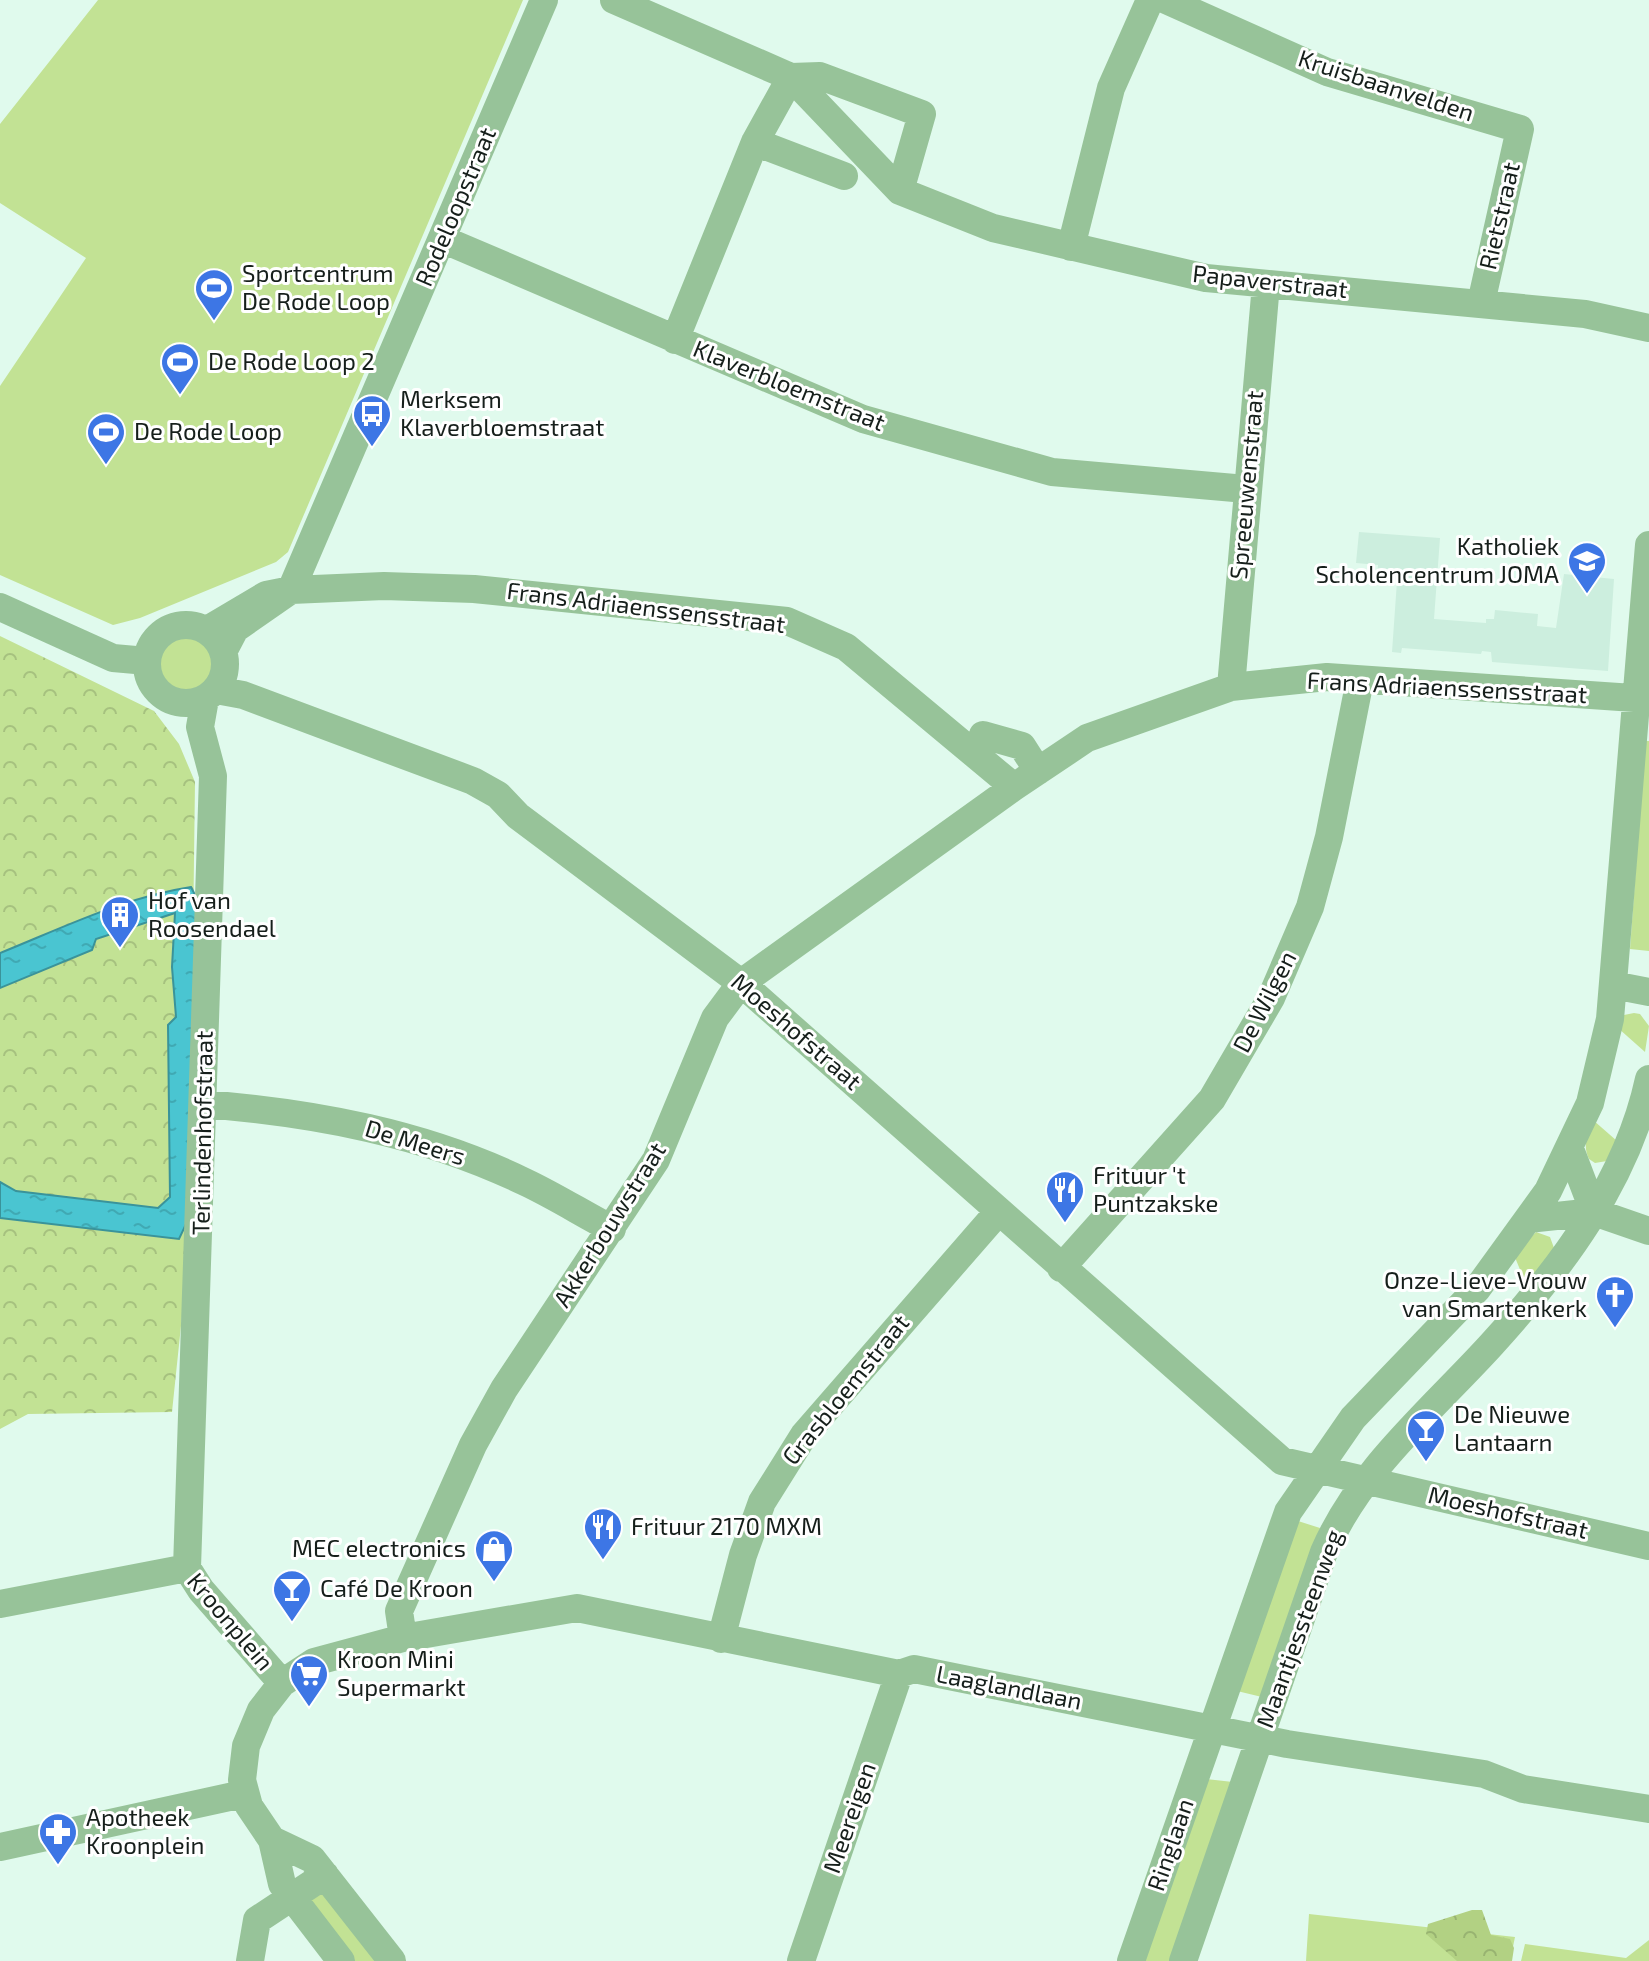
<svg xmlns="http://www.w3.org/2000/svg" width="1649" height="1961" font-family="'Exo 2',sans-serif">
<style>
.built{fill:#cceede}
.grass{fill:#c2e294}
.forest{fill:url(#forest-crowns)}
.park{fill:url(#park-crowns)}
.water{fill:url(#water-ripples);stroke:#3a939a;stroke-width:2}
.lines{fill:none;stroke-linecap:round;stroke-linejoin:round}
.minor{stroke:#97c399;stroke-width:28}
.labels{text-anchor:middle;stroke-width:6;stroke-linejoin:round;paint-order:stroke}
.street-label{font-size:24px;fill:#161f1b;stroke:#fff}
.poi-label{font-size:24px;fill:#161f1b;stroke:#fff;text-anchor:start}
</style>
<defs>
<pattern id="forest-crowns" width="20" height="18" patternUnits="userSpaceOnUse" patternTransform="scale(2)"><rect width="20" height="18" fill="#b2d183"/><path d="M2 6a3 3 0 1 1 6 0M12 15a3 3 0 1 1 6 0" fill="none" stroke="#98b371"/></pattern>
<pattern id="park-crowns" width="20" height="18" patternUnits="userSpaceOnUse" patternTransform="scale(2)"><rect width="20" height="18" fill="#c2e294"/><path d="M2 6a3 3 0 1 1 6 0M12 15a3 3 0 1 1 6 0" fill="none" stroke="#a6c17f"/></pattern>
<pattern id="water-ripples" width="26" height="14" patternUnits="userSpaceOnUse" patternTransform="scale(2)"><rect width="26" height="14" fill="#4ac5d1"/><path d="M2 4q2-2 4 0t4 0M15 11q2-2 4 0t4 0" fill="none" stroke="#40a9b3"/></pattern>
</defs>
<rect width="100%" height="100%" fill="#e0faed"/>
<path class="built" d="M 1359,532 L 1440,538 L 1434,619 L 1486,623 L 1486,619 L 1494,619 L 1495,610 L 1538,614 L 1537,626 L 1556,628 L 1564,574 L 1614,579 L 1608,671 L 1492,662 L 1491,652 L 1482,651 L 1481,654 L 1402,648 L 1401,653 L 1392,652 L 1397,581 L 1377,579 L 1378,565 L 1356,563 Z"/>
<path class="grass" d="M 98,0 L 523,0 L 288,552 L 276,562 L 140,618 L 113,625 L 0,575 L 0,386 L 86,258 L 0,203 L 0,124 Z
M160 663a28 28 0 1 1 56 0a28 28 0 1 1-56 0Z
M 1645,741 L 1649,741 L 1649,951 L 1630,949 Z
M 1634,1013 L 1640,1014 L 1649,1026 L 1645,1052 L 1618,1028 L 1624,1015 Z
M 1593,1120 L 1617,1141 L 1607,1161 L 1595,1163 L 1589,1159 C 1582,1145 1588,1133 1593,1120 Z
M 1536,1232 L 1550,1237 L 1554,1248 L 1528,1289 L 1514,1255 Z
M 1298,1521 L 1320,1528 L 1318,1539 L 1262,1697 L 1237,1691 Z
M 1206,1779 L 1233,1782 L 1171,1961 L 1142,1961 Z
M 318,1894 L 324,1895 L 377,1961 L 352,1961 L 309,1901 Z
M 1309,1914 L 1515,1937 L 1510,1961 L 1306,1961 Z
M 1649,1940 L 1649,1961 L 1521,1961 L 1525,1944 L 1626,1958 Z"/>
<path class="forest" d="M 1472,1910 L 1482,1910 L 1491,1935 L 1510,1939 L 1514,1948 L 1512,1961 L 1457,1961 L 1426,1934 L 1428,1924 Z"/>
<path class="park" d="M 0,636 L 154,711 L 179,744 L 195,782 L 189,1249 L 172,1412 L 28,1414 L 0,1429 Z"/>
<path class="water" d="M 191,887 L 198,901 L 187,1222 L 179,1239 L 0,1218 L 0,1182 L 16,1191 L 158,1208 L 170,1197 L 168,1025 L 176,1017 L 172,967 L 175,913 L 96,939 L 92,950 L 0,988 L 0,953 C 62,928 125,897 191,887 Z"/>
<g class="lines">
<path class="minor" d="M 614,0 L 791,77 L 900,191 L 993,228 L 1206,278 L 1585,314 L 1649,328
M 1166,0 L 1327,72 L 1520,129 L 1481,303
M 791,77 L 820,76 L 922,114 L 900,191
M 755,142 L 844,176
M 442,239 L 863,419 L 1052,472 L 1246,489
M 1071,247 L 1111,88 L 1150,0
M 675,340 L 755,142 L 791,77
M 0,607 L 113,658 L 147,661
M147 664a39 39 0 1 1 78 0a39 39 0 1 1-78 0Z
M 207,630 L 266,595 L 291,590 L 384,586 L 474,589 L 787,621 L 846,647 L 1014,787
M 224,650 L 235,629 L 291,590 L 544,0
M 1231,687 L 1266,284
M 216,690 L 243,695 L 473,781 L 498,795 L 518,816 L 741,983 L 1282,1461 L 1649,1546
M 983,735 L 1022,746 L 1038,771
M 1613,985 L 1649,992
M 204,1104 C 315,1113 424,1133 525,1182 C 555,1196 583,1214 612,1229
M 1570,1149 L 1594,1212
M 1528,1219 L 1594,1212 L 1649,1231
M 1061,1268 L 1212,1099 L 1271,998 L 1310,907 L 1329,837 L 1360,680
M 187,1568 L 213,776 L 200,727 L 205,699
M 187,1568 L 201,1590 L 282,1683
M 0,1604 L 187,1568
M 403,1638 L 399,1611 L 473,1445 L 504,1389 L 656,1160 L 715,1018 L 741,983 L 1014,787 L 1087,738 L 1231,687 L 1327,677 L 1649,699
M 721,1639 L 743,1555 L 762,1502 L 804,1435 L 999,1211
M 272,1840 L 312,1859 L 392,1961
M 0,1847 L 243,1794
M 250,1961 L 257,1920 L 325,1875
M 341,1961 L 282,1884 L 272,1840 L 249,1806 L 242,1780 L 246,1746 L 261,1710 L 282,1683 L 314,1662 L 403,1638 L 577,1608 L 899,1674 L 914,1669 L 1287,1744 L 1484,1774 L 1523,1789 L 1649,1809
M 801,1961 L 899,1674
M 1131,1961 L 1288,1512 L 1353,1418 L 1477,1289 L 1548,1191 L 1590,1103 L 1610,1019 L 1649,545
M 1183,1961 L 1324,1552 C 1360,1469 1432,1410 1492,1344 C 1561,1268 1627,1181 1649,1079"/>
</g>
<defs>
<symbol id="stadium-pin" viewBox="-11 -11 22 30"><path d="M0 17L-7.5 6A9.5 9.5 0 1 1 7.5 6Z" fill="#3d76e5" stroke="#fff"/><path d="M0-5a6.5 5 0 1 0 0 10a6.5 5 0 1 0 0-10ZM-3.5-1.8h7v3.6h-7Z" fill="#fff"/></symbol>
<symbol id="bus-pin" viewBox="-11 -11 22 30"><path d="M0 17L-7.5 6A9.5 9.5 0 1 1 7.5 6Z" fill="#3d76e5" stroke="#fff"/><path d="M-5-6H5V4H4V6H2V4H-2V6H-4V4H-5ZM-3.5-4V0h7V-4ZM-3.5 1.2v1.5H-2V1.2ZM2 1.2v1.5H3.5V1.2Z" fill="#fff"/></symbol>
<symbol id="school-pin" viewBox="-11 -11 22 30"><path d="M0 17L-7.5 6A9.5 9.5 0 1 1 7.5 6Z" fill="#3d76e5" stroke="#fff"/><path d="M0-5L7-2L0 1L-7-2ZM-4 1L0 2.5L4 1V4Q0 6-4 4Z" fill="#fff"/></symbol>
<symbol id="building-pin" viewBox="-11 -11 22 30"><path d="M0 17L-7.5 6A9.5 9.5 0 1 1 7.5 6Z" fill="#3d76e5" stroke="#fff"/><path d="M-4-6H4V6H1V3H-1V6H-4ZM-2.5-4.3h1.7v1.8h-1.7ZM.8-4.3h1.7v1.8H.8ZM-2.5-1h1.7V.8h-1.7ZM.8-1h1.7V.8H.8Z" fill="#fff"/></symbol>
<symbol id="restaurant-pin" viewBox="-11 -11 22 30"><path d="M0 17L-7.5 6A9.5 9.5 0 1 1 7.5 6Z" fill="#3d76e5" stroke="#fff"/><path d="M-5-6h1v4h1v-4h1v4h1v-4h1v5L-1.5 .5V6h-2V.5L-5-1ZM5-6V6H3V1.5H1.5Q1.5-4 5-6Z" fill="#fff"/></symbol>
<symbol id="church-pin" viewBox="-11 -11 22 30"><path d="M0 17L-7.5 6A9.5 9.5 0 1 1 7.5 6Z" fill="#3d76e5" stroke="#fff"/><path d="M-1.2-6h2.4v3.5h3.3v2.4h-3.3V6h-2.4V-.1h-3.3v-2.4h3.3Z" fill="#fff"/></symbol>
<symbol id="bar-pin" viewBox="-11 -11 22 30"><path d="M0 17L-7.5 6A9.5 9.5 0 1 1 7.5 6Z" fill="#3d76e5" stroke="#fff"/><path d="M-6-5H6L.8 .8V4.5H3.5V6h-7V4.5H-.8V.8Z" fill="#fff"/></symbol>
<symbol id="shop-pin" viewBox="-11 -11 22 30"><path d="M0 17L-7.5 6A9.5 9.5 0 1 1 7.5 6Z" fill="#3d76e5" stroke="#fff"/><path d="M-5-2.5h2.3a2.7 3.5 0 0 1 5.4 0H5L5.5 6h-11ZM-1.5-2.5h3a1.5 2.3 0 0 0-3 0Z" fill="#fff"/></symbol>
<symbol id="supermarket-pin" viewBox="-11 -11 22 30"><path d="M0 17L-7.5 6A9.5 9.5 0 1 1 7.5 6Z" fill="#3d76e5" stroke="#fff"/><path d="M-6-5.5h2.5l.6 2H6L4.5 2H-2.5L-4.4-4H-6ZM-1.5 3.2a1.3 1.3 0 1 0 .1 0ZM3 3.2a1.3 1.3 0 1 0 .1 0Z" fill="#fff"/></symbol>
<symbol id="pharmacy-pin" viewBox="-11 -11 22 30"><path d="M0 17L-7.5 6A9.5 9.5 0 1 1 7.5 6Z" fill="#3d76e5" stroke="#fff"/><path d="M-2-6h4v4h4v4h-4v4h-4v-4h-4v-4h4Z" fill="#fff"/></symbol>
</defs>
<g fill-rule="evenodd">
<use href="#stadium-pin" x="192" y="266" width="44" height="60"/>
<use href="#stadium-pin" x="158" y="340" width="44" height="60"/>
<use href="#bus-pin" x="350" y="392" width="44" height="60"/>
<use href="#stadium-pin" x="84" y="410" width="44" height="60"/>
<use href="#school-pin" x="1565" y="539" width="44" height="60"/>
<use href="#building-pin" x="98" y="893" width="44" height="60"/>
<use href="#restaurant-pin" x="1043" y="1168" width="44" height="60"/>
<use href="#church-pin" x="1593" y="1273" width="44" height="60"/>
<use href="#bar-pin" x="1404" y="1407" width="44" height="60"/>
<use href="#restaurant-pin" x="581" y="1505" width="44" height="60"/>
<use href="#shop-pin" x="472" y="1527" width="44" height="60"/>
<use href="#bar-pin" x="270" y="1567" width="44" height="60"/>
<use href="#supermarket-pin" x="287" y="1652" width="44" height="60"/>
<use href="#pharmacy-pin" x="36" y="1810" width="44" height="60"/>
</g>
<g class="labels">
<g class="street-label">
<text transform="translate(1386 86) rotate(18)" y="8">Kruisbaanvelden</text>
<text transform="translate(456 207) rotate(-67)" y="8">Rodeloopstraat</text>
<text transform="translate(1500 216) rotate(-77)" y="8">Rietstraat</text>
<text transform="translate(1270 282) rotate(6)" y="8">Papaverstraat</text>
<text transform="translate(789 386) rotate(22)" y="8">Klaverbloemstraat</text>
<text transform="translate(1247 485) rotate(-85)" y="8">Spreeuwenstraat</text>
<text transform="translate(646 608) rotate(7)" y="8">Frans Adriaenssensstraat</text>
<text transform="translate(1447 688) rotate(3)" y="8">Frans Adriaenssensstraat</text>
<text transform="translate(1265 1002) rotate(-63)" y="8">De Wilgen</text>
<text transform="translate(796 1032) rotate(41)" y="8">Moeshofstraat</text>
<text transform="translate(203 1133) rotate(-89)" y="8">Terlindenhofstraat</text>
<text transform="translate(415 1143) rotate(17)" y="8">De Meers</text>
<text transform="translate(610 1225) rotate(-58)" y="8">Akkerbouwstraat</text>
<text transform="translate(846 1390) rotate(-51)" y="8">Grasbloemstraat</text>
<text transform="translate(1508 1513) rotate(13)" y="8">Moeshofstraat</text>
<text transform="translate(230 1622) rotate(50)" y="8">Kroonplein</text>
<text transform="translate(1300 1629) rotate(-70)" y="8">Maantjessteenweg</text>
<text transform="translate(1009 1688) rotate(11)" y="8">Laaglandlaan</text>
<text transform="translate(850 1818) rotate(-71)" y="8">Meereigen</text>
<text transform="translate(1171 1845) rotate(-71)" y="8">Ringlaan</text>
</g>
<g class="poi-label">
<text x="242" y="282">Sportcentrum<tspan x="242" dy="28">De Rode Loop</tspan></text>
<text x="208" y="370">De Rode Loop 2</text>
<text x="400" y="408">Merksem<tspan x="400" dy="28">Klaverbloemstraat</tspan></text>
<text x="134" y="440">De Rode Loop</text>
<text x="1559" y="555" text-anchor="end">Katholiek<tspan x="1559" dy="28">Scholencentrum JOMA</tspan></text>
<text x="148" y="909">Hof van<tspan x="148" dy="28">Roosendael</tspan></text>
<text x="1093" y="1184">Frituur 't<tspan x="1093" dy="28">Puntzakske</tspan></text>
<text x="1587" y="1289" text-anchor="end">Onze-Lieve-Vrouw<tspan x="1587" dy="28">van Smartenkerk</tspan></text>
<text x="1454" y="1423">De Nieuwe<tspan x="1454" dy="28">Lantaarn</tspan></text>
<text x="631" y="1535">Frituur 2170 MXM</text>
<text x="466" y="1557" text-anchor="end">MEC electronics</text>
<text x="320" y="1597">Café De Kroon</text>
<text x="337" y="1668">Kroon Mini<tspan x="337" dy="28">Supermarkt</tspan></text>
<text x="86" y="1826">Apotheek<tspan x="86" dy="28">Kroonplein</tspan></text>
</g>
</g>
</svg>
